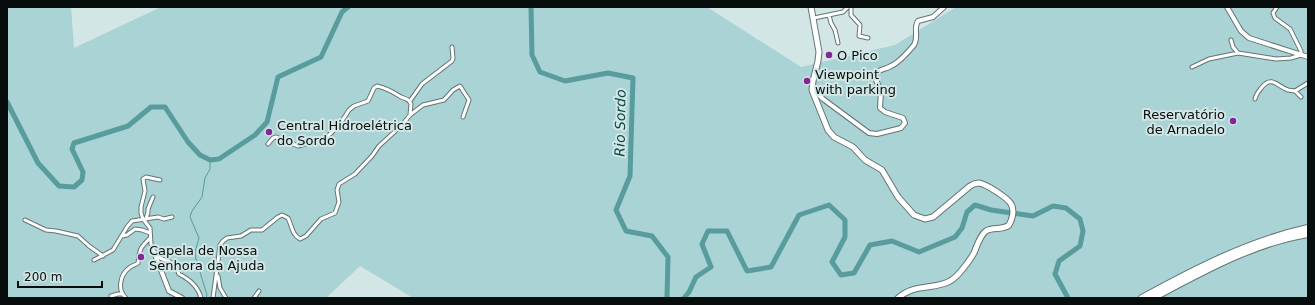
<svg xmlns="http://www.w3.org/2000/svg" width="1315" height="305" font-family="'DejaVu Sans',sans-serif">
<style>
.green{fill:#a9d3d4}
.lines{fill:none;stroke-linecap:round;stroke-linejoin:round}
.stream{stroke:#589c9d;stroke-width:1}
.river{stroke:#589c9d;stroke-width:5}
.minor-casing{stroke:#637474;stroke-width:5}
.tertiary-casing{stroke:#637474;stroke-width:6}
.primary-casing{stroke:#637474;stroke-width:7}
.motorway-casing{stroke:#637474;stroke-width:8}
.minor{stroke:#fff;stroke-width:3}
.tertiary{stroke:#fff;stroke-width:4}
.primary{stroke:#fff;stroke-width:5}
.motorway{stroke:#fff;stroke-width:6}
.poi-dot{fill:#822794;stroke:#d3e6e6;stroke-width:1.5}
.labels{text-anchor:middle;stroke-width:4;stroke-linejoin:round;paint-order:stroke}
.poi-label{font-size:13px;fill:#070d0d;stroke:#d3e6e6;text-anchor:start}
.water-label{font-size:14px;font-style:italic;fill:#0a4a4b;stroke:#d3e6e6}
</style>
<rect width="100%" height="100%" fill="#d3e6e6"/>
<path class="green" d="M 7,7 L 71,7 L 74,48 L 161,7 L 707,7 L 801,67 L 895,45 L 956,7 L 1308,7 L 1308,298 L 413,298 L 360,266 L 326,298 L 7,298 Z"/>
<g class="lines">
<path class="stream" d="M 206,298 L 207,295 L 196,259 L 195,252 L 199,238 L 190,217 L 192,211 L 202,197 L 205,178 L 210,169 L 210,160"/>
<path class="river" d="M 531,7 L 532,55 L 540,72 L 565,81 L 608,73 L 633,78 L 630,176 L 616,210 L 626,231 L 652,236 L 668,257 L 667,298
M 7,102 L 38,163 L 59,186 L 74,187 L 82,180 L 83,172 L 72,149 L 74,143 L 128,126 L 151,107 L 165,107 L 188,142 L 200,155 L 210,160 L 219,159 L 255,135 L 267,122 L 278,77 L 321,57 L 342,12 L 348,7
M 684,298 L 689,292 L 696,277 L 711,267 L 702,244 L 708,231 L 727,231 L 747,271 L 771,267 L 799,215 L 829,205 L 845,220 L 845,237 L 832,262 L 841,275 L 854,273 L 870,245 L 892,241 L 919,252 L 955,237 L 962,228 L 967,212 L 975,205 L 991,210 L 1033,216 L 1053,206 L 1066,208 L 1080,219 L 1083,231 L 1080,246 L 1059,261 L 1055,274 L 1068,298"/>
<defs>
<path id="minor" d="M 851,7 L 851,15 L 860,25 L 859,36 L 868,38
M 829,15 L 831,23 L 835,30 L 838,43
M 814,18 L 843,12 L 848,7
M 1231,40 L 1233,47 L 1238,53
M 1192,67 L 1209,59 L 1238,53 L 1276,59 L 1291,58 L 1301,55 L 1301,51 L 1290,29 L 1275,18 L 1273,13 L 1277,7
M 1295,91 L 1308,83
M 1295,91 L 1301,97
M 1255,99 C 1256,94 1259,91 1262,87 C 1272,75 1278,87 1288,90 C 1289,90 1294,91 1295,91
M 410,101 L 422,84 L 452,61 L 453,58 L 452,47
M 410,115 L 423,105 L 444,100 L 453,90 L 460,86 L 469,100 L 463,117
M 160,180 L 146,177 L 143,179 L 145,191 L 141,207 L 141,213 L 143,219 L 150,228 L 151,244 L 154,252 L 160,258 L 175,264 L 179,274 C 189,279 198,286 201,298
M 146,219 L 148,212 L 148,209 L 153,197
M 25,220 L 46,230 L 56,231 L 78,236 L 89,246 L 103,256
M 122,236 L 127,235 L 135,229 L 142,230 L 150,233
M 94,260 L 113,250 L 127,227 L 132,221 L 158,217 L 164,219 L 172,217
M 218,276 L 220,288 L 226,298
M 111,296 L 118,294 L 122,294
M 126,298 C 117,290 120,275 129,268 C 131,266 135,265 138,263 C 140,249 139,249 150,238
M 213,298 L 218,261 L 220,245 L 223,241 L 227,238 L 241,236 L 251,230 L 262,230 L 278,217 L 282,215 L 288,218 C 292,226 292,235 300,239 L 306,236 L 321,219 L 335,213 L 339,202 L 337,190 L 339,184 L 355,174 L 372,156 L 379,146 L 402,125 L 410,115 L 411,104 C 409,99 406,99 401,97 C 393,92 387,88 377,86 L 374,88 L 368,101 L 354,106 L 349,110 L 340,124 L 322,142 L 313,142 L 298,146 L 276,137 L 273,138 L 268,144
M 254,298 L 259,291"/>
<path id="tertiary" d="M 1227,7 L 1241,31 L 1249,38 L 1308,57
M 812,88 L 823,99 L 869,133 L 877,134 L 901,128 L 905,123 L 903,118 L 885,112 L 880,108 L 881,91 L 876,80 L 875,75 C 879,68 885,70 891,66 C 898,63 909,51 914,45 C 919,37 913,28 918,21 L 933,17 L 944,7
M 154,252 L 169,291 L 182,298"/>
<path id="primary" d="M 811,7 L 819,52 L 818,61 L 813,81 L 812,90 L 828,130 L 834,137 L 853,147 L 865,160 L 882,170 L 898,197 L 914,215 L 925,219 L 933,217 L 970,186 C 973,184 976,183 979,183 C 986,184 1008,198 1011,204 C 1015,210 1012,220 1009,225 C 1002,231 993,226 986,231 C 980,235 977,246 974,253 C 970,260 958,277 950,281 C 934,290 915,283 898,298"/>
<path id="motorway" d="M 1142,298 C 1195,269 1249,241 1308,228
M 1153,298 C 1202,272 1253,243 1308,234"/>
</defs>
<use href="#minor" class="minor-casing"/>
<use href="#tertiary" class="tertiary-casing"/>
<use href="#primary" class="primary-casing"/>
<use href="#motorway" class="motorway-casing"/>
<use href="#minor" class="minor"/>
<use href="#tertiary" class="tertiary"/>
<use href="#primary" class="primary"/>
<use href="#motorway" class="motorway"/>
</g>
<g class="poi-dot">
<circle cx="829" cy="55" r="4"/>
<circle cx="807" cy="81" r="4"/>
<circle cx="1233" cy="121" r="4"/>
<circle cx="269" cy="132" r="4"/>
<circle cx="141" cy="257" r="4"/>
</g>
<g class="labels">
<g class="poi-label">
<text x="837" y="60">O Pico</text>
<text x="815" y="79">Viewpoint<tspan x="815" dy="15">with parking</tspan></text>
<text x="1225" y="119" text-anchor="end">Reservatório<tspan x="1225" dy="15">de Arnadelo</tspan></text>
<text x="277" y="130">Central Hidroelétrica<tspan x="277" dy="15">do Sordo</tspan></text>
<text x="149" y="255">Capela de Nossa<tspan x="149" dy="15">Senhora da Ajuda</tspan></text>
</g>
<g class="water-label">
<text transform="translate(620 123) rotate(-89)" y="5">Rio Sordo</text>
</g>
</g>
<rect width="1315" height="305" fill="none" stroke="#070d0d" stroke-width="16"/>
<path d="M18 281v6h84v-6" fill="none" stroke="#070d0d" stroke-width="2"/>
<text x="24" y="281" font-size="12" fill="#070d0d" stroke="#d3e6e6" stroke-width="3" paint-order="stroke">200 m</text>
</svg>
